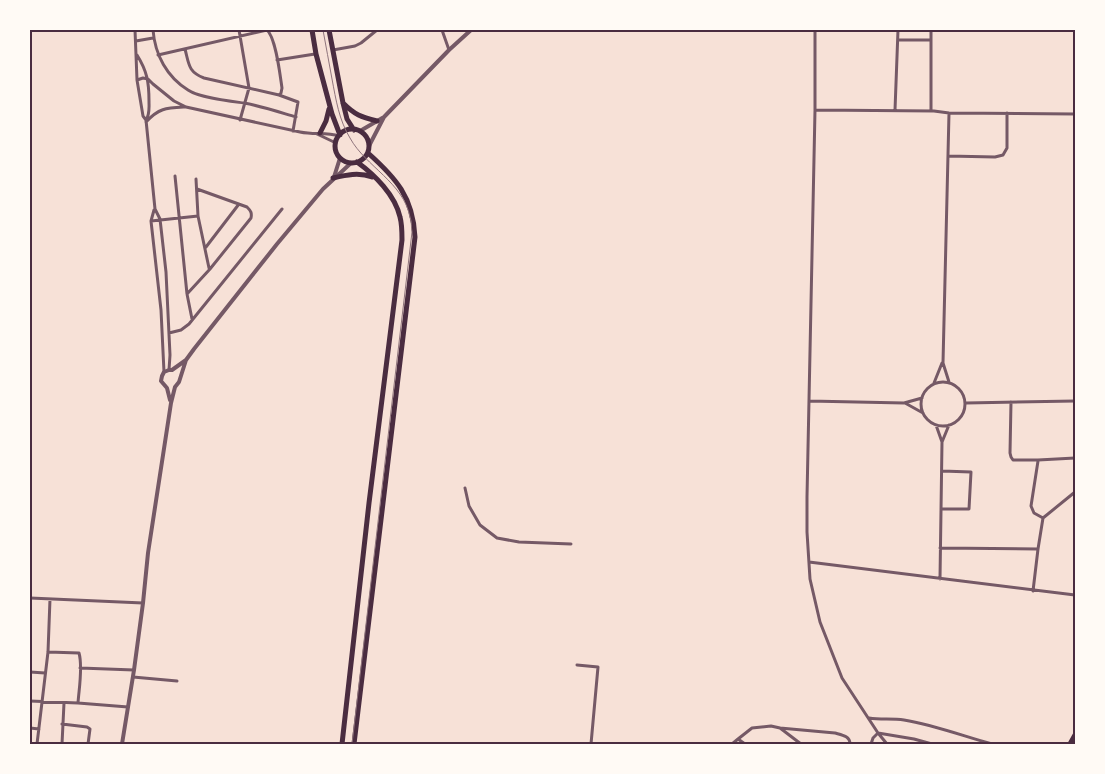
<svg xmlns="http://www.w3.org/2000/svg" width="1105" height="774" font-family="Ubuntu,sans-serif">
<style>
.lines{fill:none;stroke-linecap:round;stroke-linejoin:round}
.minor{stroke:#755966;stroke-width:3}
.tertiary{stroke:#755966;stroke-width:4}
.primary{stroke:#4a2c40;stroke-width:5}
.tram{stroke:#8f747c;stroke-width:1}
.neatline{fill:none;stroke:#4a2c40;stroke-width:2}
</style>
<rect width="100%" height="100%" fill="#f7e1d7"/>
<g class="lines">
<path class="minor" d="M 135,30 L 137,80 L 143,116 L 146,120 L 155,209 L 160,219 L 166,272 L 170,355 L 169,370
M 153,30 C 155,55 167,77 188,90 C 200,98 229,101 244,103 C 261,106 279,112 296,117
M 239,30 L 249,88 L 240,120
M 442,30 L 449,50
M 815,30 L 815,110 L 807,497 L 807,532 L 810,579 L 820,622 L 842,678 L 878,733 L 887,744
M 898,40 L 931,40
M 136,41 L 153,38
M 185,49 C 189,64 188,72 204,78 L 279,95 L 298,102 L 293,131
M 333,50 L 355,46 L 361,43 L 377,30
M 137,55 C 147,71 149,82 149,101 C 149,108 150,114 146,120
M 158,55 L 267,30 C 276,38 280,75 282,88 L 281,93 L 279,95
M 277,60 L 315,54
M 137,80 L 143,78 L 148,79 L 153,84 L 174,101 L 186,107 L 300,132 C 314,135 326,132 339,136
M 815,110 L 934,111 L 949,113 L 1075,114
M 895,110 L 898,30
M 931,111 L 931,30
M 949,113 L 943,363 L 949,382
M 146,122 C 159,108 166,108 185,107
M 317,134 L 336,143
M 948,156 L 995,157 L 1003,155 L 1007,148 L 1007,113
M 175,176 L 187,294 L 192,319
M 196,179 L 198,216 L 209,268
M 154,210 L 151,221 L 161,310 L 164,372
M 151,221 L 198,216
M 206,247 L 239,204
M 187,294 L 210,269 L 251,218 C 252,213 251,211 247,207 L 197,189
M 169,333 L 181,330 L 189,324 L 282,209
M921 404a22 22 0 1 1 44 0a22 22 0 1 1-44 0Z
M 934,383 L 942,363
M 809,401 L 904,403 L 922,398
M 1011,402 L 1010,453 L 1011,457 L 1013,460 L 1038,460 L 1075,458
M 905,403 L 923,413
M 966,403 L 1075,401
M 936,425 L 942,442
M 1038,461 L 1031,506 L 1034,513 L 1043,518
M 465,488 L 469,506 L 480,525 L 497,538 L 519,542 L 571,544
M 942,509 L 969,509 L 971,472 L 942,471
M 1043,518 L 1075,492
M 940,548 L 1038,549
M 809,562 L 1075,595
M 940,579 L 942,442 L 949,425
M 1033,591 L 1038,549 L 1043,518
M 30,598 L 143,603
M 48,652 L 79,653 C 83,667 79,688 78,703
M 577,665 L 598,667 L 591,744
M 80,668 L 134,670
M 30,672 L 45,673
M 133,677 L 177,681
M 30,701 L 78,703 L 128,707
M 869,718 C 881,720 892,718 904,720 C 934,725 963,736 992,744
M 62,724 L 87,727 L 90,729 L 88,744
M 30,728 L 39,729
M 780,728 L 835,733 C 842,735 850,736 850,744
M 738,739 L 752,728 L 771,726 L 780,728 L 801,744
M 37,744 L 48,652 L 50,599
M 62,744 L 64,703
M 732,744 L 738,739 L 745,744
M 871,744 L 873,738 L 878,733 L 914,739 L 932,744"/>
<path class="tertiary" d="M 360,131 L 384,117 L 449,50 L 471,30
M 369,146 L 384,117
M 334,177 L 340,158
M 170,400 L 167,388 L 161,381 L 162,376 L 164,372 L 169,370 L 172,370 L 186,360
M 122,744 L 134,670 L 143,603 L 148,553 L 171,403 L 175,387 L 179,382 L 186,360 L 194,349 L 277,244 L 323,189 L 351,163"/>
<path class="primary" d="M 312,30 L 316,54 L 332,114 L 340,135
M 329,30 L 343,103 L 347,119 L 354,130
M 343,103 C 355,115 361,117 377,121
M335 146a17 17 0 1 1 34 0a17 17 0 1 1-34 0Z
M 320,133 L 326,121 L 329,109
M 333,178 C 346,175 359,172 372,177
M 342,744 L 369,503 L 402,240 C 402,232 402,224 400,217 C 395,195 375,175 357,162
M 354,744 L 415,237 C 413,197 396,178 368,153
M 1070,744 L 1075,735"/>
<path class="tram" d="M 323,30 C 326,46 329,63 332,79 C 336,100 339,120 350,138 C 366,167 403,182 410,217 C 412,222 411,227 412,232 L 352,744"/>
</g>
<rect width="1105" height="774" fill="none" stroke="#fffaf5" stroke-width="62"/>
<rect x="31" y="31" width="1043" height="712" class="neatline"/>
</svg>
